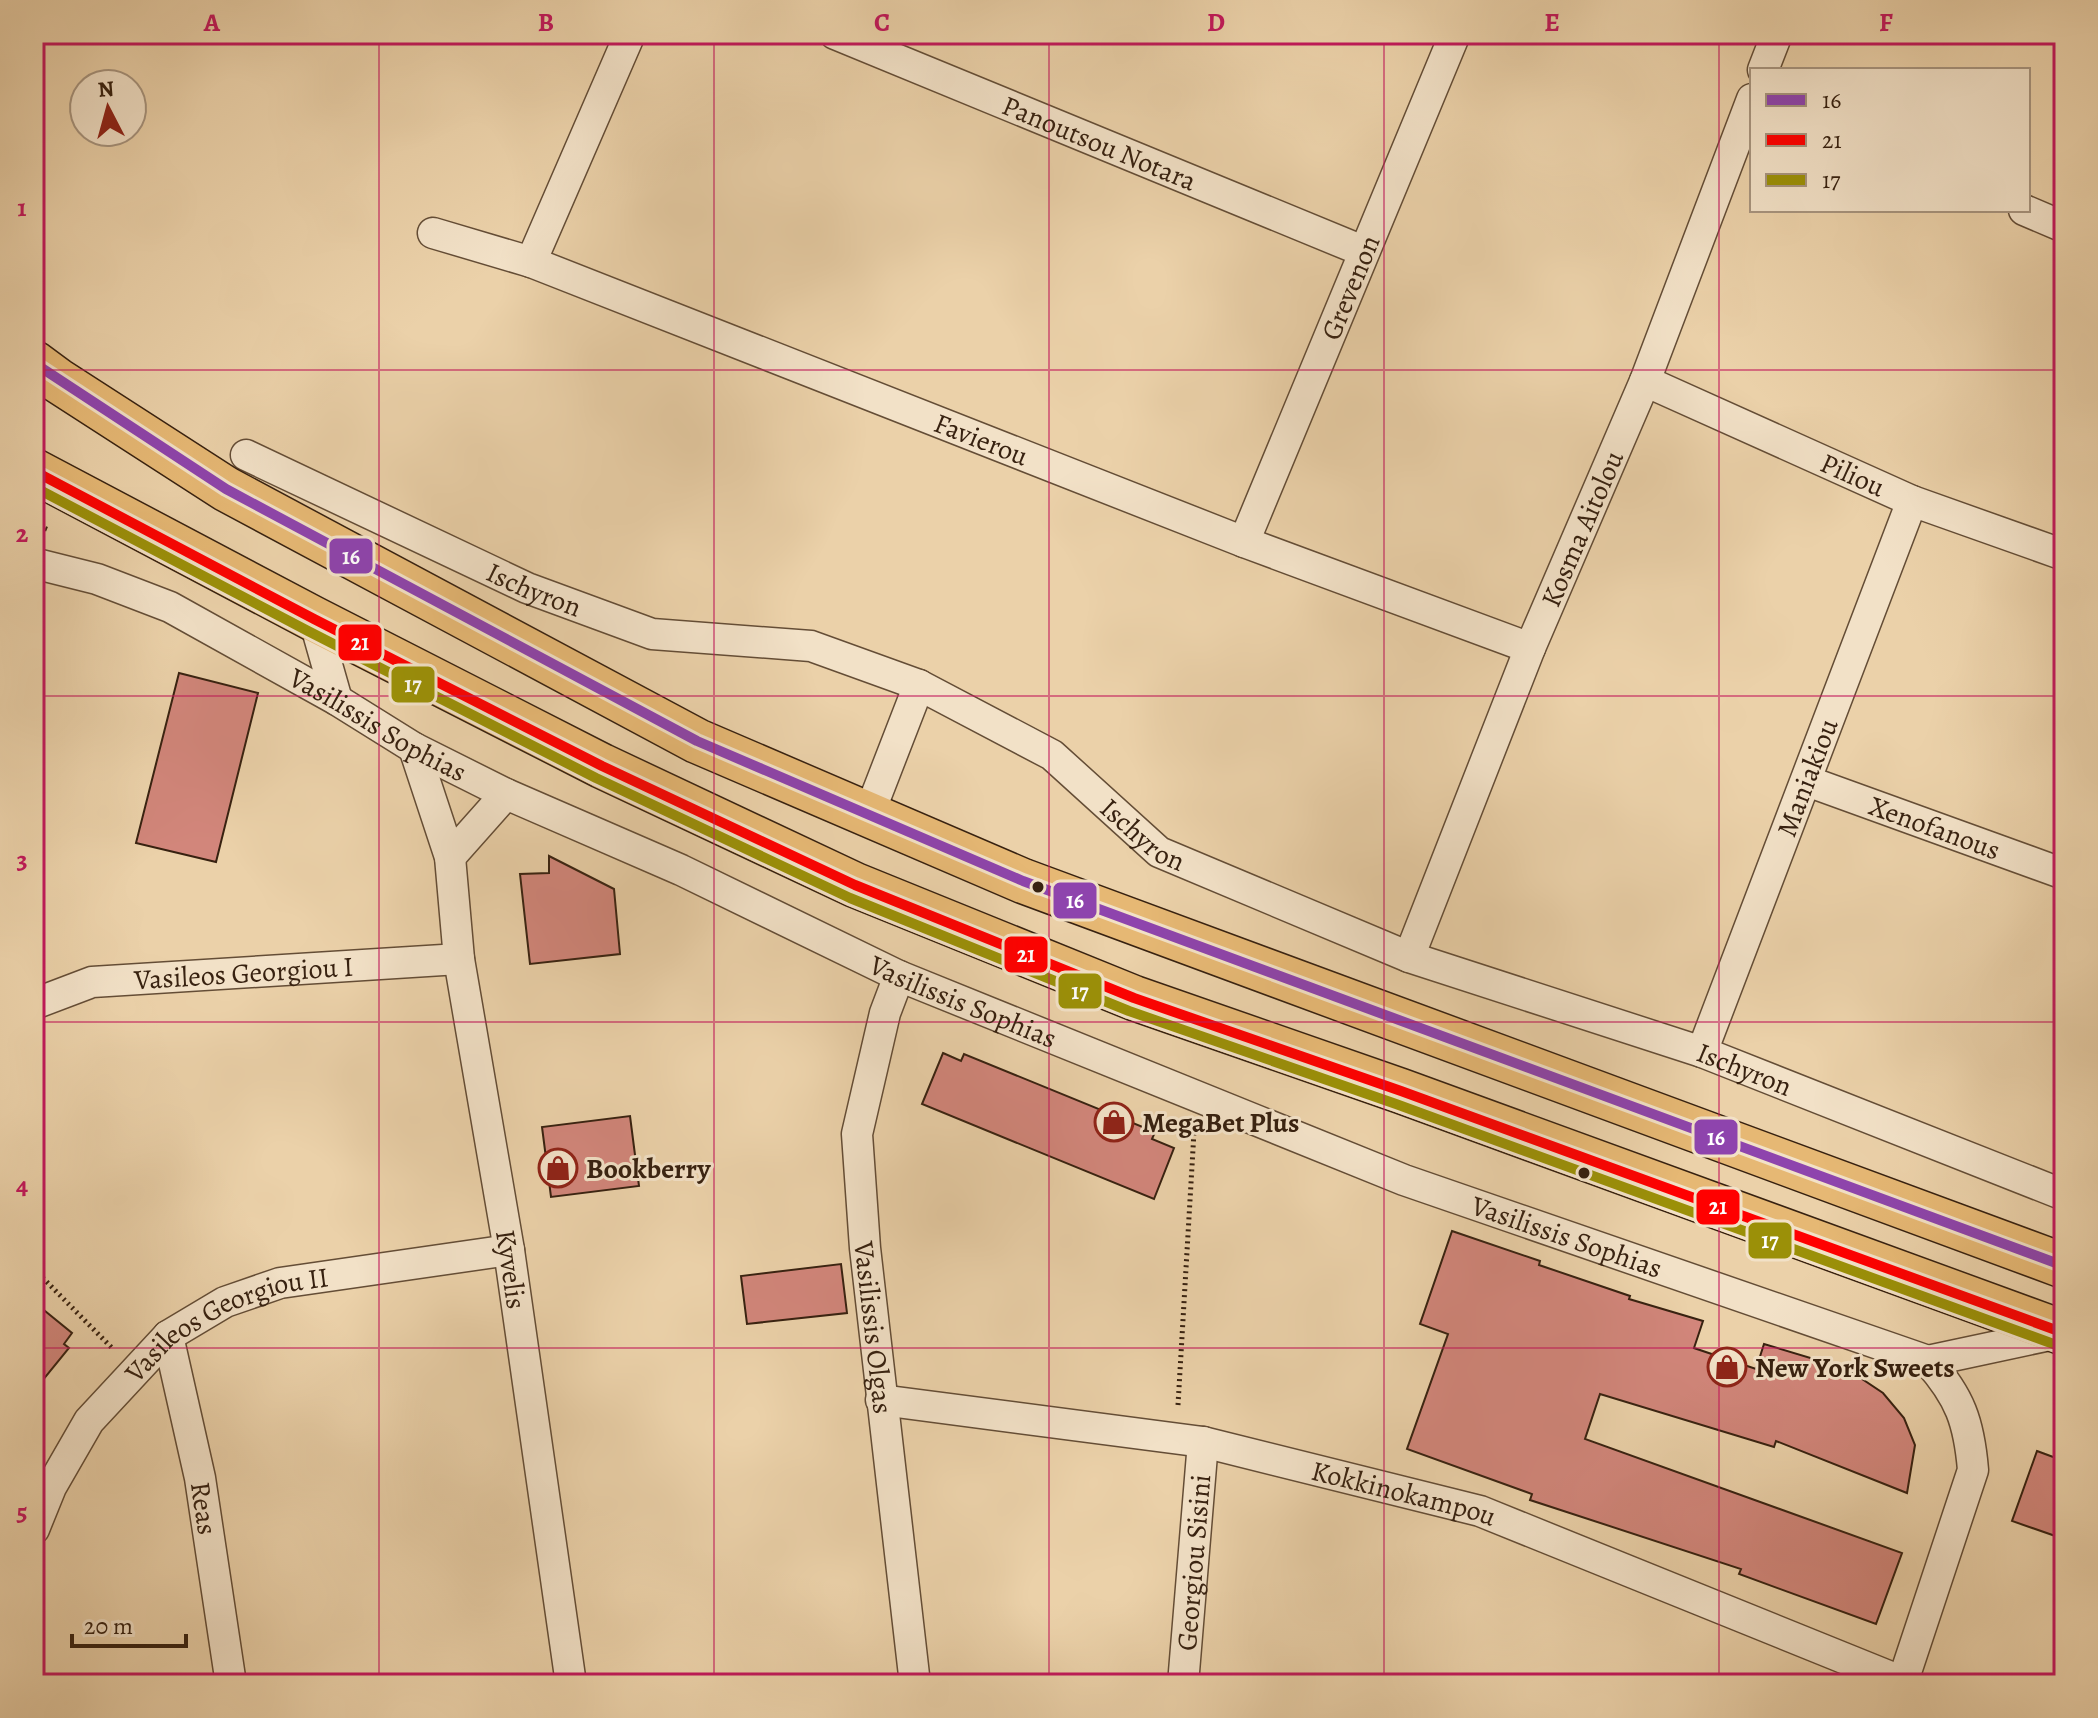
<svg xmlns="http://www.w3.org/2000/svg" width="2098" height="1718" font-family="Alegreya,serif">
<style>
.building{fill:#d2867b;stroke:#372110;stroke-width:2}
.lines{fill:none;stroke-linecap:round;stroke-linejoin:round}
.street-casing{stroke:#644d36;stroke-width:33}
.primary-casing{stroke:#372110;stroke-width:47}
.path{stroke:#372110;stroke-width:5;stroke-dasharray:2 4;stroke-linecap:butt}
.street{stroke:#f2e1c7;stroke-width:30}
.primary{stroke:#e6b874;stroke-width:44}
.bus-1-casing{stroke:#f2e1c7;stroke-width:16}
.bus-2-casing{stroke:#f2e1c7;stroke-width:16}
.bus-3-casing{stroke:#f2e1c7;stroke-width:16}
.bus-1{stroke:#8e44ad;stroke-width:10}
.bus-2{stroke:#f00;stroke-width:10}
.bus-3{stroke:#9b9008;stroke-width:10}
.grid{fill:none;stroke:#c2185b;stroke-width:2;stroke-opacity:0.55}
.bus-dot{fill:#372110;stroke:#f2e1c7;stroke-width:3}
.labels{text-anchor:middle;stroke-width:6;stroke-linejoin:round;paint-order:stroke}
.street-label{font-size:28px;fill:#372110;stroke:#f2e1c7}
.poi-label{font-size:28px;font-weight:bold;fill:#372110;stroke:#f2e1c7;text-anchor:start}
.line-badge{stroke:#f2e1c7;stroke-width:3}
.badge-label{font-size:22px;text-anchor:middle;font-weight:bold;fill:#fff}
.neatline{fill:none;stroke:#c2185b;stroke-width:3}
.grid-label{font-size:26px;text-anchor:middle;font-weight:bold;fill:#c2185b}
</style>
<rect width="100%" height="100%" fill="#ebd1a9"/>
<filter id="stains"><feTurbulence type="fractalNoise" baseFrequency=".0025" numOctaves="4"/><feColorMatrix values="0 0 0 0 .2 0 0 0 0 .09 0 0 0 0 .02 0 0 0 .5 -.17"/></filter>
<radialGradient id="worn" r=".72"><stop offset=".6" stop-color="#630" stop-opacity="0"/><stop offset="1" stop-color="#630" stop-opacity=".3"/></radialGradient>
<path class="building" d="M 179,673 L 258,693 L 216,862 L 136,843 Z
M 549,856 L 614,889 L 620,954 L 530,964 L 520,874 L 549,873 Z
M 943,1053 L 961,1061 L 964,1054 L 1155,1132 L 1152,1139 L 1174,1148 L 1154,1199 L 922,1104 Z
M 630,1116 L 639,1186 L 551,1197 L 542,1127 Z
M 1452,1231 L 1540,1261 L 1539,1265 L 1630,1296 L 1629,1299 L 1703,1321 L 1694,1348 L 1756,1369 L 1764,1344 L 1847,1369 L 1883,1393 L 1904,1418 L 1915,1445 L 1907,1493 L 1776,1441 L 1774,1447 L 1600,1394 L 1585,1439 L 1902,1553 L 1876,1624 L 1739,1574 L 1741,1569 L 1530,1500 L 1532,1494 L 1407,1449 L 1448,1334 L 1420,1324 Z
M 841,1264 L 847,1313 L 747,1324 L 741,1276 Z
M 34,1302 L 72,1333 L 64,1344 L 69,1348 L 34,1391 Z
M 2037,1451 L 2064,1461 L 2064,1539 L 2012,1521 Z"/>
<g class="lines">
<defs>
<g id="street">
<path id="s1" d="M 835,34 L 1363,251"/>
<path d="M 1763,70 L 1777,34"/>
<path d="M 2024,210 L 2064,227"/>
<path id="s2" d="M 433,233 L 531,262 L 1244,542 L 1530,648"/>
<path d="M 531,262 L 630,34"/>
<path id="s3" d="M 1645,381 L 1912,501 L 2064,555"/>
<path id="s4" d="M 246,455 L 527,588 L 652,634 L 811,646 L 919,685 L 1052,755 L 1159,852 L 1409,957 L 1702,1052 L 2064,1195"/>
<path id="s5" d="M 1244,542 L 1455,34"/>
<path id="s6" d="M 34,566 L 41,565 L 97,579 L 170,607 L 337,700 L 414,748 L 506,794 L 681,870 L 899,976 L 1404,1180 L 1928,1361 C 1960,1397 1969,1422 1973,1470 L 1902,1684"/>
<path d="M 314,619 L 337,700"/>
<path id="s7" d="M 414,748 L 450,857 L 459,959 L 509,1250 L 571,1684"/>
<path id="s8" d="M 1807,781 L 2064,874"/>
<path d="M 869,814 L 919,685"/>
<path d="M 450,857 L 506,794"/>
<path id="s9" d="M 1409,957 L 1530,648 L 1645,381 L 1752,99"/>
<path id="s10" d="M 899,976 L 885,1013 L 857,1134 L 865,1248 L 915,1684"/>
<path id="s11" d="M 34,1004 L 92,982 L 459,959"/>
<path id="s12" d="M 1702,1052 L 1912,501"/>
<path id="s13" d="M 168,1336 L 200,1478 L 231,1684"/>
<path d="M 1928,1361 L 2059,1333"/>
<path id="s14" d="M 881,1400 L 1203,1442 L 1480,1511 L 1903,1682"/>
<path id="s15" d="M 34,1529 L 51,1487 L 89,1421 L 168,1336 L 225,1302 L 280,1283 L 509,1250"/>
<path id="s16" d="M 1183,1684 L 1203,1442"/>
</g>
<path id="primary" d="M 34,363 L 57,380 L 226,489 L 697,741 L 1023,881 L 2064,1266
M 34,471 L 314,619 L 602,766 L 855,885 L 1134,998 L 1401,1091 L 2064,1333"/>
</defs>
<use href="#street" class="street-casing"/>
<use href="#primary" class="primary-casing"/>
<path class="path" d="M 34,524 L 49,530
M 34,1269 L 112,1348
M 1178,1405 L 1194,1132"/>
<use href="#street" class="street"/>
<use href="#primary" class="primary"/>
<defs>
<path id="bus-1" d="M 34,363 L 226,489 L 697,741 L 1023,881 L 2064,1266"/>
<path id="bus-2" d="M 34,471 L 314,619 L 602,766 L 855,885 L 1134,998 L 1401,1091 L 2064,1333"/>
<path id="bus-3" d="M 34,487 L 308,631 L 596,778 L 850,898 L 1129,1011 L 1396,1104 L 2059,1346"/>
</defs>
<use href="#bus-1" class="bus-1-casing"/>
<use href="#bus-2" class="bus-2-casing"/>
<use href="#bus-3" class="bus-3-casing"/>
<use href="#bus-1" class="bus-1"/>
<use href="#bus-2" class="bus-2"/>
<use href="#bus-3" class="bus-3"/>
</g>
<path class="grid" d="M 379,34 L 379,1684M 714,34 L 714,1684M 1049,34 L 1049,1684M 1384,34 L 1384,1684M 1719,34 L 1719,1684M 34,370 L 2064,370M 34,696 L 2064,696M 34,1022 L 2064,1022M 34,1348 L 2064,1348"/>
<defs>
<symbol id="shop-ring" viewBox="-11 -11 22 22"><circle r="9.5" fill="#f2e1c7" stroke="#8f2418" stroke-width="1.5"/><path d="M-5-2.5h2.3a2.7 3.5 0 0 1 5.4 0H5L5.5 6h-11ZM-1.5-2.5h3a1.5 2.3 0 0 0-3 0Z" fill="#8f2418"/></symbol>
</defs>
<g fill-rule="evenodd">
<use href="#shop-ring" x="1092" y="1100" width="44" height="44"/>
<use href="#shop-ring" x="536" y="1146" width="44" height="44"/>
<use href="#shop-ring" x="1705" y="1345" width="44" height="44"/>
</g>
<g class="bus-dot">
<circle cx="1038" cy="887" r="7"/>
<circle cx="1584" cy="1173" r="7"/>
</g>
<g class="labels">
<g class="street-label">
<text dy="10" stroke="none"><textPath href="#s1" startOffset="286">Panoutsou Notara</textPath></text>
<text dy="10" stroke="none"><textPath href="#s5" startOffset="276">Grevenon</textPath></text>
<text dy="10" stroke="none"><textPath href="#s2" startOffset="586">Favierou</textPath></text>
<text dy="10" stroke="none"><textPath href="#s3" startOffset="228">Piliou</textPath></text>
<text dy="10" stroke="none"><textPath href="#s9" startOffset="462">Kosma Aitolou</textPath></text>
<text dy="10" stroke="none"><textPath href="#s4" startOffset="318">Ischyron</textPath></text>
<text dy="10" stroke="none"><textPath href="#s6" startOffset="382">Vasilissis Sophias</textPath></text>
<text dy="10" stroke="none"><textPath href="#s12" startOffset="294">Maniakiou</textPath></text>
<text dy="10" stroke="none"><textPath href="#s8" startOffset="136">Xenofanous</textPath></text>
<text dy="10" stroke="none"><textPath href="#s4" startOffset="990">Ischyron</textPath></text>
<text dy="10" stroke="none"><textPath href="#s11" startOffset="214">Vasileos Georgiou I</textPath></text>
<text dy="10" stroke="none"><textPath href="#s6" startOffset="1030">Vasilissis Sophias</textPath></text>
<text dy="10" stroke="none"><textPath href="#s4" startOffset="1638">Ischyron</textPath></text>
<text dy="10" stroke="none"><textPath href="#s6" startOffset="1678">Vasilissis Sophias</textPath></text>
<text dy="10" stroke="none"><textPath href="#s7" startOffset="532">Kyvelis</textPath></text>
<text dy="10" stroke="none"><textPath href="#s10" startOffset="358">Vasilissis Olgas</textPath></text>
<text dy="10" stroke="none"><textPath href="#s15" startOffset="296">Vasileos Georgiou II</textPath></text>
<text dy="10" stroke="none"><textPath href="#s14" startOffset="532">Kokkinokampou</textPath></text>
<text dy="10" stroke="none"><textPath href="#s13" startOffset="176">Reas</textPath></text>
<text dy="10" stroke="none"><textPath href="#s16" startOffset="122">Georgiou Sisini</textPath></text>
</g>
<g class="poi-label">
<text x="1142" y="1132">MegaBet Plus</text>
<text x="586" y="1178">Bookberry</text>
<text x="1755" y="1377">New York Sweets</text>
</g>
</g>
<g class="line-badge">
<rect x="328" y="537" width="46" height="38" rx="8" fill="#8e44ad"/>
<rect x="337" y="623" width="46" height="39" rx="8" fill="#f00"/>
<rect x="390" y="665" width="46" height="39" rx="8" fill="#9b9008"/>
<rect x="1052" y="881" width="46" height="39" rx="8" fill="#8e44ad"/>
<rect x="1003" y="935" width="46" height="39" rx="8" fill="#f00"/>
<rect x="1057" y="972" width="46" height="38" rx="8" fill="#9b9008"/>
<rect x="1693" y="1118" width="46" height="38" rx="8" fill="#8e44ad"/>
<rect x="1695" y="1188" width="46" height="38" rx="8" fill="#f00"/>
<rect x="1747" y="1221" width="46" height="39" rx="8" fill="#9b9008"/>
</g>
<g class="badge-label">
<text x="351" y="564">16</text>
<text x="360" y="650">21</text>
<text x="413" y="692">17</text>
<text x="1075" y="908">16</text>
<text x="1026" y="962">21</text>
<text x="1080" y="999">17</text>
<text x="1716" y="1145">16</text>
<text x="1718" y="1214">21</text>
<text x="1770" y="1248">17</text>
</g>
<rect width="2098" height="1718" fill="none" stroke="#ebd1a9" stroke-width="88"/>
<rect x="1750" y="68" width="280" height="144" fill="#f2e1c7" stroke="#a7947e" stroke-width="2"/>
<rect x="1766" y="94" width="40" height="12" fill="#8e44ad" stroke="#a7947e" stroke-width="2"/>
<text x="1822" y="108" font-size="24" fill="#372110">16</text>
<rect x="1766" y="134" width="40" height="12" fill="#ff0000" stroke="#a7947e" stroke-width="2"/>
<text x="1822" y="148" font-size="24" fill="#372110">21</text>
<rect x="1766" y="174" width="40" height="12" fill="#9b9008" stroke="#a7947e" stroke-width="2"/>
<text x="1822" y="188" font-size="24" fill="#372110">17</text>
<g transform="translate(108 108) rotate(354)"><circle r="38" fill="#f2e1c7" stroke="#a7947e" stroke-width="2"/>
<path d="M0-6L14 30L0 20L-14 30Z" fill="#8f2418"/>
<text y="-12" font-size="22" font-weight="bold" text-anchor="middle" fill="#372110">N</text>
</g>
<path d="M72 1634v12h114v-12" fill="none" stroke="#372110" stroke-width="4"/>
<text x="84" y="1634" font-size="24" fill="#372110" stroke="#f2e1c7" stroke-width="6" paint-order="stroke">20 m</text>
<rect x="44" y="44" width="2010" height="1630" class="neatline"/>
<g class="grid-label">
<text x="212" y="31">A</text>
<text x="546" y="31">B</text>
<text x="882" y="31">C</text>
<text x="1216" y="31">D</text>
<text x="1552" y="31">E</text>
<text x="1886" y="31">F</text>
<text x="22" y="216">1</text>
<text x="22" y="542">2</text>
<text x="22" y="868">3</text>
<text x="22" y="1194">4</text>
<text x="22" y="1520">5</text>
</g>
<rect width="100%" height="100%" filter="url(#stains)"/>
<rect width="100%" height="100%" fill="url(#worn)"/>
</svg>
